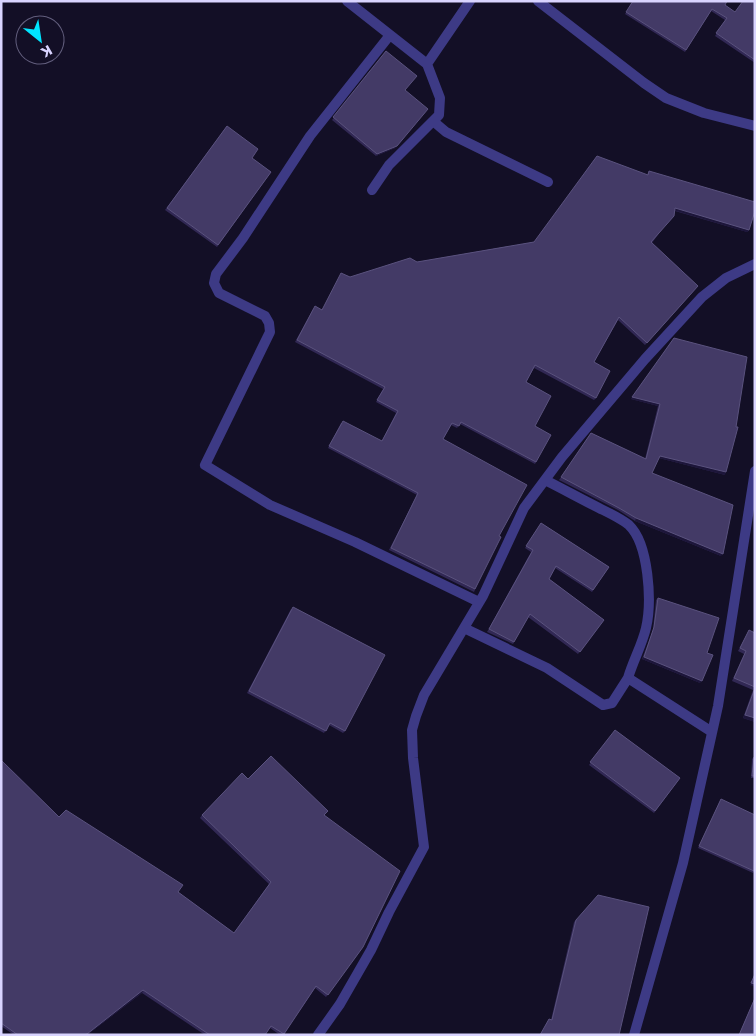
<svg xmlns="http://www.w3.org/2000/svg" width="756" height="1036" font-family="'Golos Text',sans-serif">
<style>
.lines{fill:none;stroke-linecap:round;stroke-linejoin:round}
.minor{stroke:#3d3a85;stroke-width:10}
.wall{fill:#312854}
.shaded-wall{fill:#1d163a}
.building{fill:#433a66;stroke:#5a527e}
</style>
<rect width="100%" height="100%" fill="#130f26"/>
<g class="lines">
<path class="minor" d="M 347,1 L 427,64 L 440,98 L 439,115 L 389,165 L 372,190
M 538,1 L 644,83 L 666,98 L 704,113 L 755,126
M 390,35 L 310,136 L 243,238 L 216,274 L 214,283 L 219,293 L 265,316 L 269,323 L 270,332 L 205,465 L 270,505 L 355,542 L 479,602
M 427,64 L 470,1
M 433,121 L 446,132 L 548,182
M 545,480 C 563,489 581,499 599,508 C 609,513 620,518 629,525 C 649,544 652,602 646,628 C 642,645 633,661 628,678
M 464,628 L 547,668 L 603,705 L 612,703 L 628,678 L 712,732
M 318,1035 L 340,1004 L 371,950 L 389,912 L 424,847 L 413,758 L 412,730 L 416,716 L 424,695 L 483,596 L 524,508 L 562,457 L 645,359 L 702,297 L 726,278 L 755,264
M 634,1035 L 683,863 L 718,706 L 755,471"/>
</g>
<path class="wall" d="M 633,1 L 725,5 L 735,12 L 755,1 L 755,63 L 715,36 L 725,20 L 711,11 L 685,52 L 625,14 Z
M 386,51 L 405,90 L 395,148 L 376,156 L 332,120 Z
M 227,126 L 252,158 L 271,172 L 217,247 L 165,210 Z
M 649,171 L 749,230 L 747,232 L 675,211 L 652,243 L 698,286 L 645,345 L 618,320 L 594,362 L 596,398 L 594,400 L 534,368 L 526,382 L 535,426 L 536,462 L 535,464 L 460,424 L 457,428 L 451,425 L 443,439 L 499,536 L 474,592 L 389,550 L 417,495 L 328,448 L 341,423 L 382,441 L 396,413 L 376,402 L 383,389 L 295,342 L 313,309 L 321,310 L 350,277 L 417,262 L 534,242 L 647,175 Z
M 674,338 L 725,475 L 659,458 L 652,473 L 721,556 L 635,521 L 618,510 L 559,480 L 591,433 L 645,459 L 658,406 L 631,399 Z
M 541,523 L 609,567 L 592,592 L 555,568 L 549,579 L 604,620 L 578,654 L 528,617 L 513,644 L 487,632 L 531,552 L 525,548 Z
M 658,598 L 707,653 L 700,683 L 642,659 L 653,630 L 656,600 Z
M 291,609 L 345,731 L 343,733 L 329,725 L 324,733 L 247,693 Z
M 749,630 L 755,633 L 755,722 L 743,718 L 753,690 L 732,681 L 744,654 L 738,651 Z
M 615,730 L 680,778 L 654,813 L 589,765 Z
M 754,757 L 755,757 L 755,778 L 751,778 L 752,759 Z
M 1,760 L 59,817 L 178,892 L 234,933 L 269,884 L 200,818 L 202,815 L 248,779 L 325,815 L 363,947 L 326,997 L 315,988 L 283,1035 L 280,1035 L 270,1028 L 265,1035 L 205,1035 L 142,993 L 87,1035 L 14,1035 L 1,1026 Z
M 721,799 L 755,870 L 753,873 L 698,848 Z
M 576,920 L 619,1035 L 551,1020 L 574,922 Z
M 755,997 L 755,1035 L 739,1035 Z"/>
<path class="shaded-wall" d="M 428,109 L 395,148 L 376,156 L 377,154 Z
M 675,208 L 749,230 L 747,232 L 673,210 Z
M 632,397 L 660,404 L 658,406 L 631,399 Z
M 660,456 L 726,472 L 725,475 L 659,458 Z
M 636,518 L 723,554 L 721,556 L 635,521 Z
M 644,657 L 702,681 L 700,683 L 642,659 Z
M 745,715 L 755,718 L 755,722 L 743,718 Z
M 751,983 L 755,984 L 755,987 L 750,985 Z
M 143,990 L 142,993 L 87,1035 L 83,1035 Z"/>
<path class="building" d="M 633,1 L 727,1 L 725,5 L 735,12 L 743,1 L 755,1 L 755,60 L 716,33 L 727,18 L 712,9 L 686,50 L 626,12 Z
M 386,51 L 417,76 L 405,90 L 428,109 L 397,146 L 377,154 L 333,117 Z
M 227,126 L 258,149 L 252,158 L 271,172 L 218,245 L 167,208 Z
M 597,156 L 648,175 L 649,171 L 755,202 L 755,211 L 749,230 L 675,208 L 674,216 L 651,242 L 698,286 L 647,343 L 619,317 L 594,362 L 610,371 L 596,398 L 535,365 L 526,382 L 551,396 L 535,426 L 551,435 L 536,462 L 461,422 L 459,426 L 452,423 L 443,439 L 527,485 L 499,536 L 501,537 L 475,589 L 391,548 L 418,493 L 329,446 L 343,421 L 382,441 L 398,411 L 377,400 L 385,387 L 297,340 L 315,306 L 322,310 L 341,273 L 350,277 L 410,258 L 417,262 L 534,242 Z
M 674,338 L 747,357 L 736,427 L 738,427 L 726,472 L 660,456 L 652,473 L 733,505 L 723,554 L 636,518 L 619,508 L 561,477 L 591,433 L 646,459 L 660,404 L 632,397 Z
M 541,523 L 609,567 L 593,590 L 556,566 L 549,579 L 604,620 L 580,652 L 530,614 L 514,642 L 489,629 L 533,550 L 526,546 Z
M 658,598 L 719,618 L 707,653 L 713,655 L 702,681 L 644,657 L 654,627 Z
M 293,607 L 385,655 L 345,731 L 330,723 L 326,731 L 249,691 Z
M 749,630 L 755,633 L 755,687 L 734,678 L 746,651 L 740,648 Z
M 755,688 L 755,718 L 745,715 Z
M 615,730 L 680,778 L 655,811 L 590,762 Z
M 271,756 L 328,811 L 324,815 L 400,871 L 363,947 L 328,995 L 316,986 L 284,1034 L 271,1026 L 265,1035 L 210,1035 L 143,990 L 87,1034 L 83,1035 L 18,1035 L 1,1023 L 1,760 L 59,817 L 66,810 L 183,885 L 178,892 L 234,933 L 271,882 L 202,815 L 242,773 L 248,779 Z
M 754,757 L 755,757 L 755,776 L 752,776 Z
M 721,799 L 755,815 L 754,871 L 699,846 Z
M 598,895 L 649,907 L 619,1035 L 540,1035 L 549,1019 L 552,1020 L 576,920 Z
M 755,974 L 755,984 L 751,983 Z
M 755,998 L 755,1035 L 739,1035 Z"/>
<rect width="756" height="1036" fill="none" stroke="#d9d4ff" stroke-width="5"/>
<g transform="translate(40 40) rotate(150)"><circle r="24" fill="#130f26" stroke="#625e7d"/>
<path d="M0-4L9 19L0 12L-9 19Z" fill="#00e5ff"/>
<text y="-8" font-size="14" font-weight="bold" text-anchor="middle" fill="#d9d4ff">K</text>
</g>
</svg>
